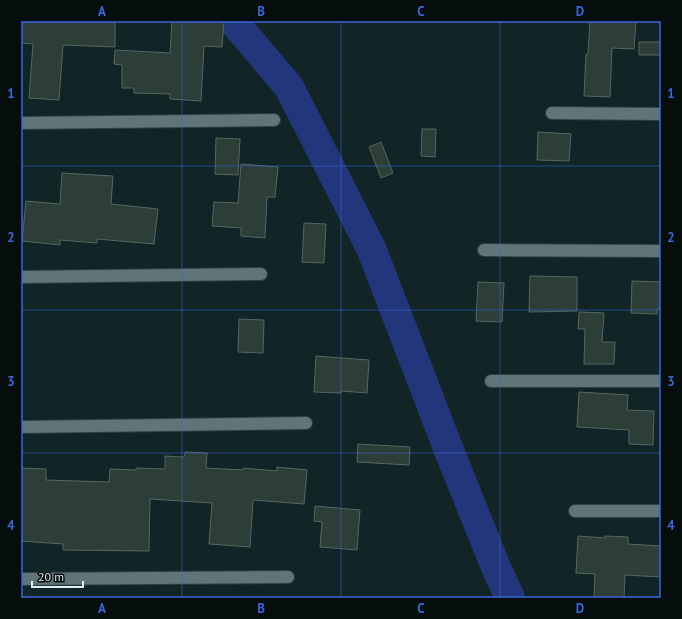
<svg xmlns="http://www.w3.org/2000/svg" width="682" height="619" font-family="'PT Sans',sans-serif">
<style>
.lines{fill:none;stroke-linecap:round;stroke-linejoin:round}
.river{stroke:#23367b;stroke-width:30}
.building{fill:#2c3e37;stroke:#546760}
.minor-casing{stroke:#313f41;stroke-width:14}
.minor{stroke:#5f7577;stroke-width:12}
.grid{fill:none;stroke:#3a66db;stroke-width:1;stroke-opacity:0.55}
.neatline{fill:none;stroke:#3a66db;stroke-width:1.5}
.grid-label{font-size:13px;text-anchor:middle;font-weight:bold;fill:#3a66db}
</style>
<rect width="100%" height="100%" fill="#112527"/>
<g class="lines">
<path class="river" d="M 233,21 L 289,87 L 371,248 L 450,453 L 495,565 L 510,598"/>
</g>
<path class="building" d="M 21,21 L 115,21 L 115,47 L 63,45 L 59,100 L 29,98 L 33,44 L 21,43 Z
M 172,21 L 224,21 L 222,47 L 204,46 L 201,101 L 170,99 L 170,94 L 134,93 L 134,88 L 122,88 L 122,65 L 114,64 L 115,50 L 170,53 Z
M 590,21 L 636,21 L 634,49 L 612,48 L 610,97 L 584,96 L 586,54 L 588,54 Z
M 639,42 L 661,42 L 661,55 L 639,55 Z
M 422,129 L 436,129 L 435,157 L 421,156 Z
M 538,132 L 571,134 L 569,161 L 537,160 Z
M 216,138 L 240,139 L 238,175 L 215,174 Z
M 381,142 L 393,173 L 381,178 L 369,147 Z
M 241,164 L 278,167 L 275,197 L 267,197 L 265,238 L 241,236 L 241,228 L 212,226 L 214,202 L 238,203 Z
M 62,173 L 113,176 L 111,204 L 158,209 L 154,244 L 97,239 L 97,243 L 60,240 L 60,245 L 22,241 L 26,201 L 60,204 Z
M 304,223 L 326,224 L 324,263 L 302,262 Z
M 530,276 L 577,277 L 577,311 L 529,312 Z
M 632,281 L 661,282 L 661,309 L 657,309 L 657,314 L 631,313 Z
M 478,282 L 504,283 L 502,322 L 476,321 Z
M 579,312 L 604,313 L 602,342 L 615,342 L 614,364 L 584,364 L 585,329 L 578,329 Z
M 239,319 L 264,320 L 263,353 L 238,352 Z
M 316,356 L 369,360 L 367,393 L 341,391 L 341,393 L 314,392 Z
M 579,392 L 628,395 L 627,410 L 654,411 L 653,445 L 629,444 L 629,430 L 577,427 Z
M 358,444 L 410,447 L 409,465 L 357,462 Z
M 185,452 L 207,453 L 206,468 L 243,470 L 243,468 L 277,471 L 277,467 L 307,470 L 304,504 L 253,500 L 250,547 L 209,544 L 212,503 L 150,499 L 149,551 L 63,550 L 63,544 L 21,541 L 21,468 L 46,469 L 46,480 L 109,482 L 110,469 L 136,470 L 136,468 L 165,469 L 165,456 L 184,457 Z
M 315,506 L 360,510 L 357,550 L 320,547 L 322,522 L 314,521 Z
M 578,536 L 605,538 L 605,536 L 628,537 L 628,544 L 661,546 L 661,577 L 625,575 L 624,598 L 594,598 L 595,574 L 576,573 Z"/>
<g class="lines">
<defs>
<path id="minor" d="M 552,113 L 661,114
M 21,123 L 274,120
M 484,250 L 661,251
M 21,277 L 261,274
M 491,381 L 661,381
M 21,427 L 306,423
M 575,511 L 661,511
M 21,579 L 288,577"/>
</defs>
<use href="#minor" class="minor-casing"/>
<use href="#minor" class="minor"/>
</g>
<path class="grid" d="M 182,21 L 182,598M 341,21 L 341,598M 500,21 L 500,598M 21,166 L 661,166M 21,310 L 661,310M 21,453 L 661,453"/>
<rect width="682" height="619" fill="none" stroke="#050d0d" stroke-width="44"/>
<path d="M32 581v6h51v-6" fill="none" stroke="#e0eced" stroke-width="2"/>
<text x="38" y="581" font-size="12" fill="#e0eced" stroke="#050d0d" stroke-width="3" paint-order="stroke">20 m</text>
<rect x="22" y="22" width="638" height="575" class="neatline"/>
<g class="grid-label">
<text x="102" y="16">A</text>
<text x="261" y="16">B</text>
<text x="421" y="16">C</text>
<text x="580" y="16">D</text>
<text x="11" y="98">1</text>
<text x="671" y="98">1</text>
<text x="11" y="242">2</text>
<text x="671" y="242">2</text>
<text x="11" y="386">3</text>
<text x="671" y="386">3</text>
<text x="11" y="530">4</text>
<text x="671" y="530">4</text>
<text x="102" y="613">A</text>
<text x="261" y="613">B</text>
<text x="421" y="613">C</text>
<text x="580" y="613">D</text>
</g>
</svg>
